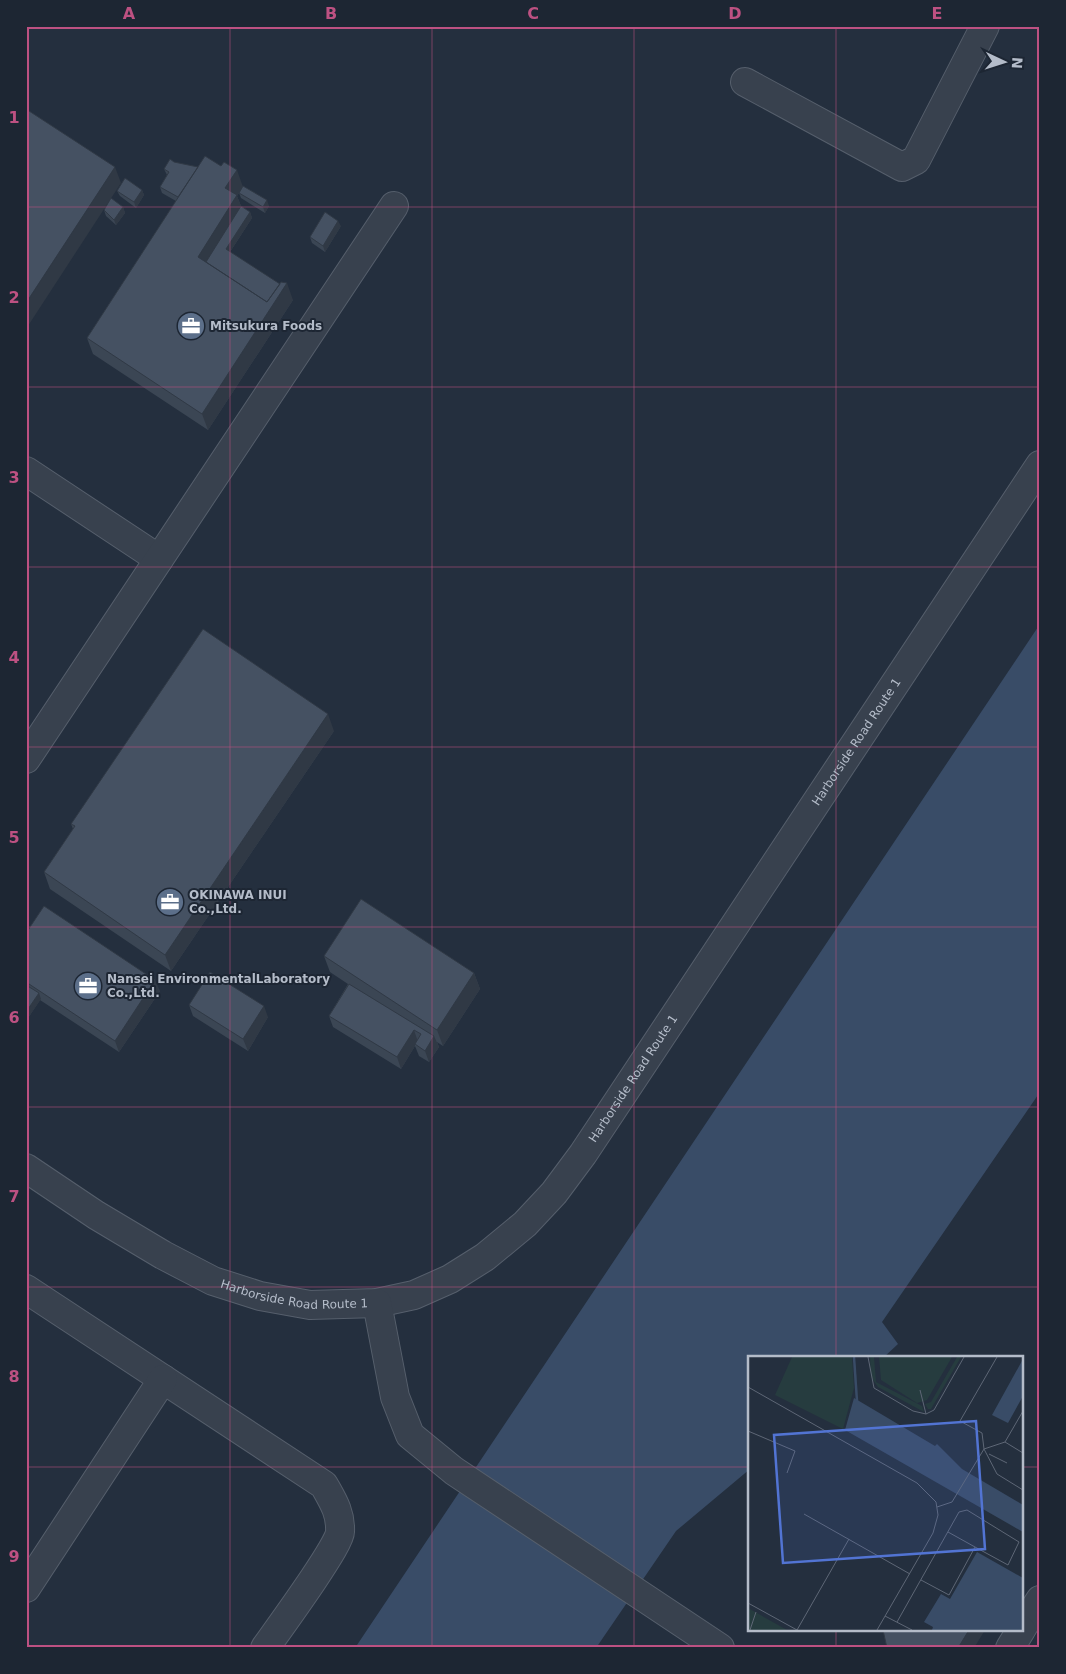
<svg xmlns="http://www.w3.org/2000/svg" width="1066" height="1674" font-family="'DejaVu Sans',sans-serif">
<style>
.water{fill:#394c67}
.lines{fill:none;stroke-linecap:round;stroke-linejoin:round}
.minor-casing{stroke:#565f6c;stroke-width:30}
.minor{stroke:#38414e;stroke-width:28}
.wall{fill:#3b4654}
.shaded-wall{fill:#303945}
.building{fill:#455162;stroke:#303945}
.grid{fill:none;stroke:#bd5182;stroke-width:1;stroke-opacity:0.55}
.labels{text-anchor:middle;stroke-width:4;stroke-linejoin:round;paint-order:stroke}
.poi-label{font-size:12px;font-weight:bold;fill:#b4bcc9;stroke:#1d2633;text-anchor:start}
.street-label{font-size:12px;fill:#b4bcc9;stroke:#1d2633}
.inset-river{fill:none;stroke:#394c67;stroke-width:2.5}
.inset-road{fill:none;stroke:#5e6776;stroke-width:1}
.view{fill:#5274d3;fill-opacity:0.15;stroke:#5274d3;stroke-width:2.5}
.inset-edge{fill:none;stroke:#b4bcc9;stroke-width:2.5}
.neatline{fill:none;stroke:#bd5182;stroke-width:2}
.grid-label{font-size:16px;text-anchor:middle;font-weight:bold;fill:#bd5182}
</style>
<rect width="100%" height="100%" fill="#242f3e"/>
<path class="water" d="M 1040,624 L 1040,1092 L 882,1322 L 898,1344 L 883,1358 L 750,1358 L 750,1469 L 676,1531 L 596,1648 L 355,1648 Z"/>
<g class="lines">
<defs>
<g id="minor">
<path d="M 745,82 L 902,167 L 916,160 L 985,26"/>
<path d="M 26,471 L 159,559"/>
<path d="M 26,759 L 394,206"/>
<path id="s1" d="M 26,1168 L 96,1215 L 163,1255 L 213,1281 L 260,1296 L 310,1305 L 377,1303 L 414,1295 L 450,1279 L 485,1257 L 525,1224 L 554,1193 L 583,1154 L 1040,465"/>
<path d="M 26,1289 L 324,1485 C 333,1501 341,1513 340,1532 C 340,1545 277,1631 265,1648"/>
<path d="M 377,1303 L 395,1397 L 410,1435 L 454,1471 L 720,1648"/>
<path d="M 26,1588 L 163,1379"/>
<path d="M 1022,1628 L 1040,1600"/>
<path d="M 1010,1648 L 1021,1630"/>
</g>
</defs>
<use href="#minor" class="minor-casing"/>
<use href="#minor" class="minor"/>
</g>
<path class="wall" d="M 174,162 L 243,186 L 269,206 L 265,213 L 241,198 L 239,193 L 237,196 L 241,206 L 250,212 L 252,218 L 230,252 L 293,300 L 208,430 L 93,354 L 87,338 L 176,201 L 162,193 L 160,187 L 167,175 L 164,169 Z
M 142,190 L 144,195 L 136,208 L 120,196 L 117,191 Z
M 123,207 L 125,213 L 116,225 L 106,216 L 104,210 Z
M 341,226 L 325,252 L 312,243 L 310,237 Z
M 334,731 L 171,971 L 50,889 L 44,872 L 73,829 L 71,824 Z
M 26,933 L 160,991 L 119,1052 L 40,1000 L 26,1021 Z
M 324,956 L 474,973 L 480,989 L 443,1046 L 437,1042 L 439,1047 L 429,1062 L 419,1056 L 415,1046 L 401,1069 L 333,1027 L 329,1016 L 348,984 L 330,972 Z
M 189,1005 L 268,1017 L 248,1051 L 193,1016 Z"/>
<path class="shaded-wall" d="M 115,167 L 121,183 L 26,329 L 26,303 Z
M 237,170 L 243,187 L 237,196 L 243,211 L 206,270 L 198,257 L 225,188 Z
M 142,190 L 144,195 L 136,208 L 134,202 Z
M 267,200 L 269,206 L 265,213 L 263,207 Z
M 123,207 L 125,213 L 116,225 L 114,220 Z
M 250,212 L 252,218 L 228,255 L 226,249 Z
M 338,221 L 341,226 L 325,252 L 323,246 Z
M 287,283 L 293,300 L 208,430 L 202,414 Z
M 328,714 L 334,731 L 171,971 L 165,955 Z
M 474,973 L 480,989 L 443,1046 L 437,1030 Z
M 155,980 L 160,991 L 119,1052 L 115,1041 Z
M 39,993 L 41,999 L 26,1021 L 26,1012 Z
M 264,1006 L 268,1017 L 248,1051 L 243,1039 Z
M 414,1030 L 418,1042 L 415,1044 L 415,1046 L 401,1069 L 397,1057 Z
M 434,1036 L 439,1047 L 429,1062 L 425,1051 Z
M 969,1630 L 985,1630 L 974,1648 L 958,1648 Z"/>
<path class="building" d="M 26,109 L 115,167 L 26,303 Z
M 205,156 L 221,166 L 224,162 L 237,170 L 225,188 L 237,195 L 198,257 L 267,302 L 281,282 L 287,283 L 202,414 L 87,338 Z
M 170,159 L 174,162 L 198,167 L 178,197 L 160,187 L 169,172 L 164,169 Z
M 125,178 L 142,190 L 134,202 L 117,191 Z
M 243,186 L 267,200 L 263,207 L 239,193 Z
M 111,198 L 123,207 L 114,220 L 104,210 Z
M 241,206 L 250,212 L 226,249 L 280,284 L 267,302 L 206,262 Z
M 325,212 L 338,221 L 323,246 L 310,237 Z
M 203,629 L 328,714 L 165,955 L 44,872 L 75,826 L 71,824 Z
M 361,899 L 474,973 L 437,1030 L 324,956 Z
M 44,906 L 155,980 L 115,1041 L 26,982 L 26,933 Z
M 210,972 L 264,1006 L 243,1039 L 189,1005 Z
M 349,984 L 434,1036 L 425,1051 L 415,1044 L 421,1034 L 414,1030 L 397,1057 L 329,1016 Z
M 26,985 L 39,993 L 26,1012 Z
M 883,1630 L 969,1630 L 958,1648 L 887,1648 Z"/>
<path class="grid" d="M 230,26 L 230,1648M 432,26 L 432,1648M 634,26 L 634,1648M 836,26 L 836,1358M 26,207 L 1040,207M 26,387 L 1040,387M 26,567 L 1040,567M 26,747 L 1040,747M 26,927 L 1040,927M 26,1107 L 1040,1107M 26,1287 L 1040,1287M 26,1467 L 750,1467M 1022,1467 L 1040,1467M 836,1630 L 836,1648"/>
<defs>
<symbol id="office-disc" viewBox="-11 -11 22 22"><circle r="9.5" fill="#5c6f8a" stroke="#1d2633"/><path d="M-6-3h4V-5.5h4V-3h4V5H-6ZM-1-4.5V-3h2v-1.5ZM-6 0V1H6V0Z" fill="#fff"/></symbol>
</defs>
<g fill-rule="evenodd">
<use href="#office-disc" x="175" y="310" width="32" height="32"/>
<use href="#office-disc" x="154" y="886" width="32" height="32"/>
<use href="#office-disc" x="72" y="970" width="32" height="32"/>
</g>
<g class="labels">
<g class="poi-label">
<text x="210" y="330">Mitsukura Foods</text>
<text x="189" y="899">OKINAWA INUI<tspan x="189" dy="14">Co.,Ltd.</tspan></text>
<text x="107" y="983">Nansei EnvironmentalLaboratory<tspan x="107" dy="14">Co.,Ltd.</tspan></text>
</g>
<g class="street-label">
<text dy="4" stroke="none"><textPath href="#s1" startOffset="1142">Harborside Road Route 1</textPath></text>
<text dy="4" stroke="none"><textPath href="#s1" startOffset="738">Harborside Road Route 1</textPath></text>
<text dy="4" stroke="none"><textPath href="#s1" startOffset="302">Harborside Road Route 1</textPath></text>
</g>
</g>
<g transform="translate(748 1356)">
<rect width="275" height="275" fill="#242f3e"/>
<path d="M 44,1 L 104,1 L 106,32 L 95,73 L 27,39 ZM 122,1 L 126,1 L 128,26 L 174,50 L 176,56 L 130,31 L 123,21 ZM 131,1 L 204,1 L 179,44 L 169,47 L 133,24 ZM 209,1 L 213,1 L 183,53 L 180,53 L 177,48 L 183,46 ZM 0,252 L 39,274 L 0,274 Z" fill="#263c3f"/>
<path d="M 275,3 L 275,40 L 260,67 L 244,59 ZM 106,42 L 187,90 L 189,88 L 214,113 L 275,149 L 275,176 L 97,74 ZM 229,196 L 275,222 L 274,274 L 184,274 L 185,271 L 176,266 L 193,238 L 202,243 Z" fill="#394c67"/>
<path class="inset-river" d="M 106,1 L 109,45"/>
<path class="inset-road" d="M 120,1 L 126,32 L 165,55 L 178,58 L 186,54 L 216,1M 249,1 L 212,65 L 234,77 L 236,93 L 249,118 L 275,134M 0,31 L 169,127 L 188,146 L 190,159 L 185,177 L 129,274M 172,34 L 178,58M 0,75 L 47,95 L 39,117M 257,86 L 275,55M 241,98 L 259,107M 189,151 L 204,146 L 236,93 L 257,86 L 275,97M 56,158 L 162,218M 173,224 L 201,239 L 227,191 L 200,176M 0,247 L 49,274M 137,260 L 164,274M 149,266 L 211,156 L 219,154 L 271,186 L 260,209 L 227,191M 2,274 L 8,256M 49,274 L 101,183"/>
<path class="view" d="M 228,65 L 237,193 L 35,207 L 26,79 Z"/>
<rect width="275" height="275" class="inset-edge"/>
</g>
<rect width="1066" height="1674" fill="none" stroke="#1d2633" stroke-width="55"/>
<g transform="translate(1004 62) rotate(94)" stroke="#1d2633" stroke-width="4" paint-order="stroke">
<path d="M0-4L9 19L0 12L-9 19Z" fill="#b4bcc9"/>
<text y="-8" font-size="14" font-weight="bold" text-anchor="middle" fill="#b4bcc9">N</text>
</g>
<rect x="28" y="28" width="1010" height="1618" class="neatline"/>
<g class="grid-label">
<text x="129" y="19">A</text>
<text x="331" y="19">B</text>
<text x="533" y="19">C</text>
<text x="735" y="19">D</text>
<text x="937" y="19">E</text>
<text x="14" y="123">1</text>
<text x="14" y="303">2</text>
<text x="14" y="483">3</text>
<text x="14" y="663">4</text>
<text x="14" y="843">5</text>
<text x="14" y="1023">6</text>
<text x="14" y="1202">7</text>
<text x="14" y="1382">8</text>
<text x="14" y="1562">9</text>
</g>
</svg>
